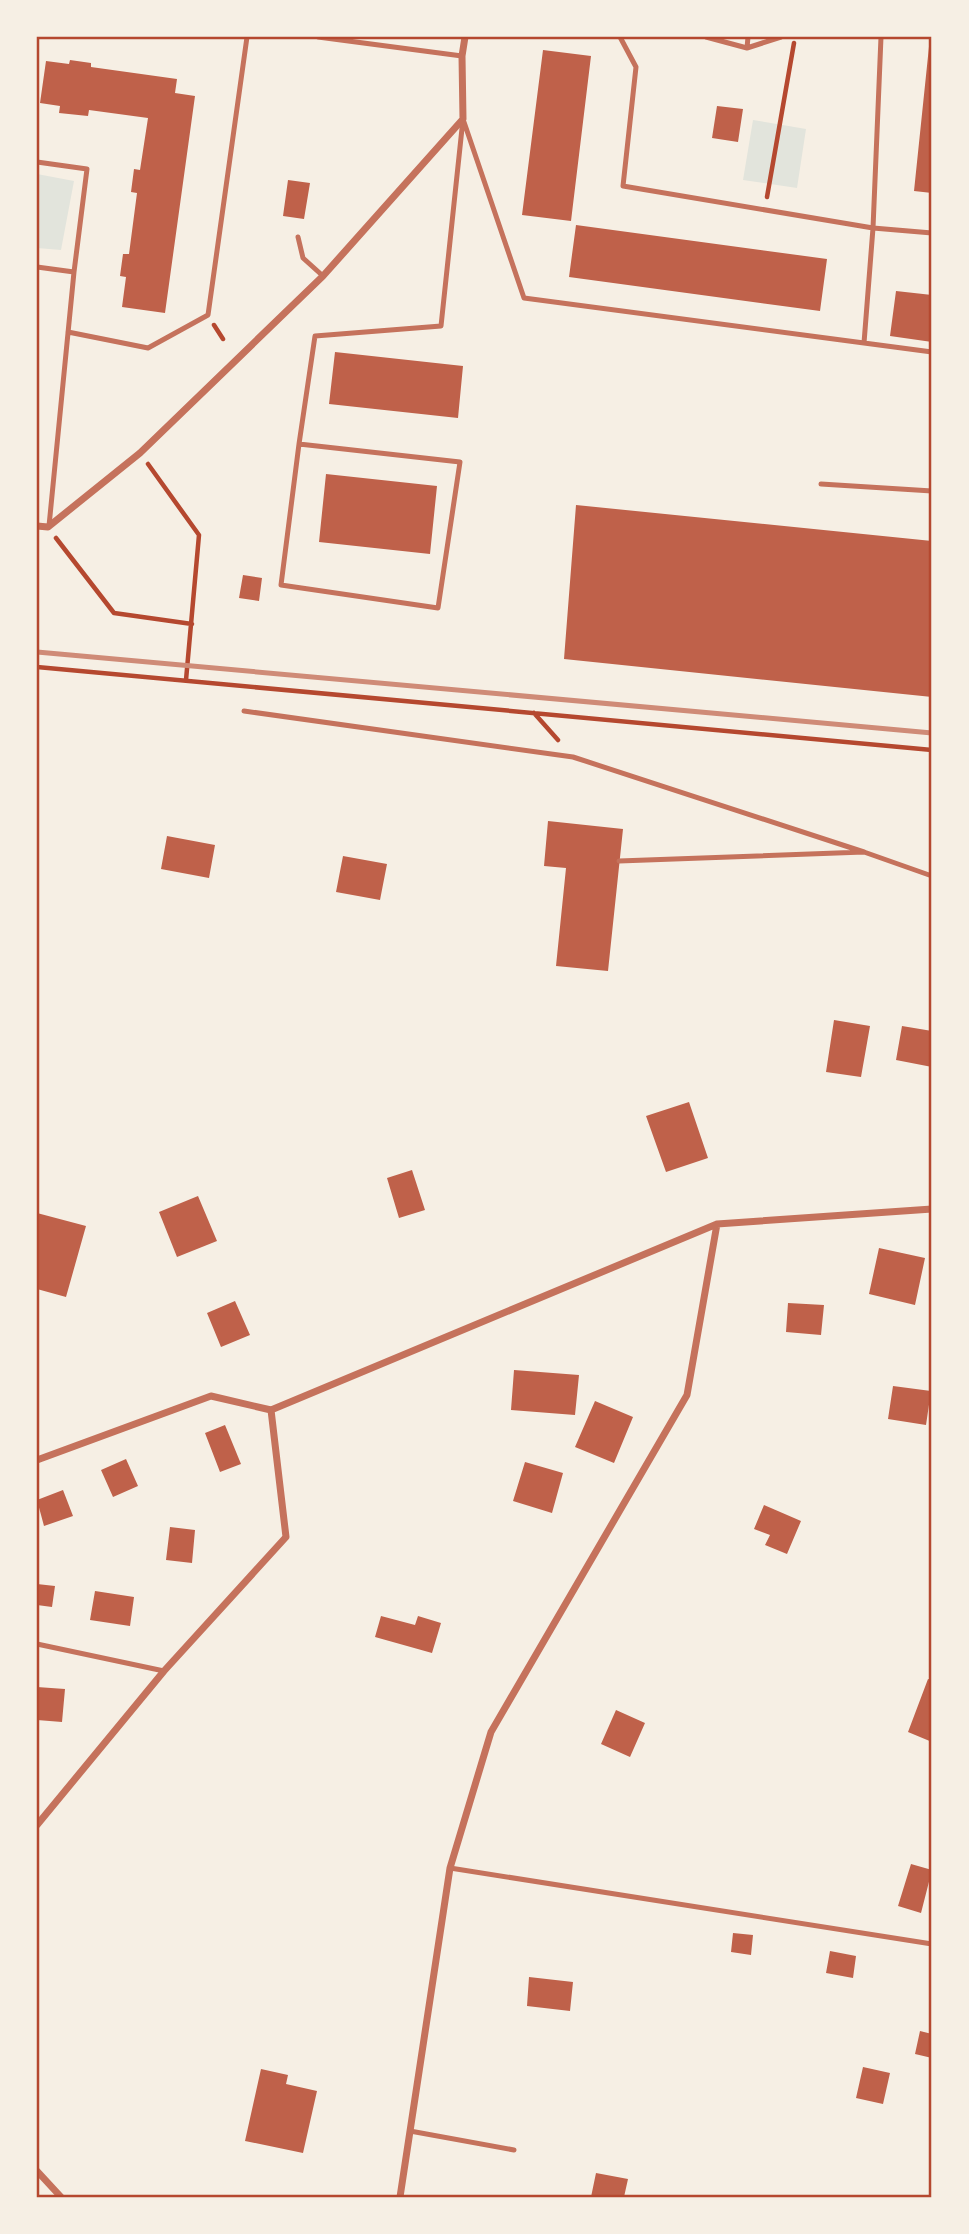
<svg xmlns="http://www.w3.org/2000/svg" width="969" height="2234" font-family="Manrope,sans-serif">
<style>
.green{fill:#e2e4dc}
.building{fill:#bf614a}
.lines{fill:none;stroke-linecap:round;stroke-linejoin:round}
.path{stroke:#b5482f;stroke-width:4.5}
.service{stroke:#c5725c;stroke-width:5}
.minor{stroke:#c5725c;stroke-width:7}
.rail{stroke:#cf8b77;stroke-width:5}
.neatline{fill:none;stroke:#b5482f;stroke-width:2.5}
</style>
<rect width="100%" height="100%" fill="#f6efe4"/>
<path class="green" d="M 753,120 L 806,129 L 797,188 L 743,180 Z
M 37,174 L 74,181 L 61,250 L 37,248 Z"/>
<path class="building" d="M 930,37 L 932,37 L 932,193 L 914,191 Z
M 543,50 L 591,56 L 571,221 L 522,215 Z
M 70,60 L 91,63 L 91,67 L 177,79 L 175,93 L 195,96 L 165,313 L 122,307 L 126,277 L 120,276 L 123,254 L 129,254 L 137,193 L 131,192 L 134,169 L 140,170 L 148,118 L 89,110 L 88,116 L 59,113 L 60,106 L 40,103 L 46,61 L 69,64 Z
M 717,106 L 743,109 L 738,142 L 712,138 Z
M 288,180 L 310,183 L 304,219 L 283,216 Z
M 576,225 L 827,259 L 820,311 L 569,277 Z
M 896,291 L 932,295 L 932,342 L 890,336 Z
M 335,352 L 463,366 L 458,418 L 329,404 Z
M 326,474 L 437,486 L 430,554 L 319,542 Z
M 576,505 L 932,541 L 932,697 L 564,659 Z
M 243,575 L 262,578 L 259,601 L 239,598 Z
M 548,821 L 623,829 L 608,971 L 556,966 L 566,868 L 544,866 Z
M 167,836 L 215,845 L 209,878 L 161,869 Z
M 343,856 L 387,864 L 380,900 L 336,892 Z
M 834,1020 L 870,1026 L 861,1077 L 826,1072 Z
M 902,1026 L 932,1031 L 932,1067 L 896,1060 Z
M 689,1102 L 708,1158 L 666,1172 L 646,1116 Z
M 412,1170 L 425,1210 L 399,1218 L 387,1178 Z
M 198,1196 L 217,1241 L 177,1257 L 159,1212 Z
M 37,1213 L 86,1226 L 66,1297 L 37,1289 Z
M 879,1248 L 925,1258 L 915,1305 L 869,1294 Z
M 235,1301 L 250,1335 L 221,1347 L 207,1313 Z
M 788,1303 L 824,1305 L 821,1335 L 786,1332 Z
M 514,1370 L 579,1375 L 575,1415 L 511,1410 Z
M 893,1386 L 931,1391 L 926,1425 L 888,1419 Z
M 595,1401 L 633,1417 L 614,1463 L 575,1447 Z
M 225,1425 L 241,1464 L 220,1472 L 205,1433 Z
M 126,1459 L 138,1486 L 113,1497 L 101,1470 Z
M 525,1462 L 563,1473 L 552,1513 L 513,1501 Z
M 63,1490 L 73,1516 L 44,1526 L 37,1500 Z
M 764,1505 L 801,1521 L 787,1554 L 765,1545 L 770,1535 L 754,1529 Z
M 170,1527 L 195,1530 L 192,1563 L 166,1560 Z
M 37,1584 L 55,1586 L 52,1607 L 37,1605 Z
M 95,1591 L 134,1597 L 130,1626 L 90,1620 Z
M 381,1616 L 415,1625 L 418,1616 L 441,1623 L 432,1653 L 375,1637 Z
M 928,1679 L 932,1680 L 932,1742 L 908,1732 Z
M 37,1687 L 65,1689 L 62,1722 L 37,1720 Z
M 616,1710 L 645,1723 L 630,1757 L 601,1744 Z
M 911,1864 L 932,1870 L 921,1913 L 898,1906 Z
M 733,1933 L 753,1935 L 751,1955 L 731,1952 Z
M 830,1951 L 856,1956 L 853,1978 L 826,1973 Z
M 529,1977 L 573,1982 L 570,2011 L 527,2006 Z
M 920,2031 L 932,2034 L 932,2058 L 915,2054 Z
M 863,2067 L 890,2073 L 883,2104 L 856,2098 Z
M 261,2069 L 288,2075 L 286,2084 L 317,2091 L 303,2153 L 245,2141 Z
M 596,2173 L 628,2179 L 624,2197 L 591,2197 Z"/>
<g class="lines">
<path class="path" d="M 767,197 L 794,43
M 214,325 L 223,339
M 148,464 L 199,535 L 186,680
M 56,538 L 114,613 L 192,624
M 37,667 L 932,750
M 534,713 L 558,740"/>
<path class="service" d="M 318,37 L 462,56
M 620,37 L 636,67 L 623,186 L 873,228 L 932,233
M 706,37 L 747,48
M 748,37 L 747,48 L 781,37
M 881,37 L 873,228 L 864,343 L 932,352
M 464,122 L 524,298 L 864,343
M 37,162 L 87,169 L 74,272 L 37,267
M 298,237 L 303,258 L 323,276
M 68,332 L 148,348 L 208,315 L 247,37
M 299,444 L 460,462 L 438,608 L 281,585 L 299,444 L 315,336 L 441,326 L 463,119
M 821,484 L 932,491
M 49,526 L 74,272
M 244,711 L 573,757 L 864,852
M 619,861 L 864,852 L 932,876
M 37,1644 L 164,1671
M 450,1868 L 932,1944
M 410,2131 L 514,2150"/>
<path class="minor" d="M 37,526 L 48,527 L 140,453 L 323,276 L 463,119 L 462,56 L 465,37
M 37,1460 L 211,1396 L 271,1410 L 717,1224 L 932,1209
M 37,1825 L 164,1671 L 286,1537 L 271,1410
M 37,2171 L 61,2197
M 400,2197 L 450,1868 L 491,1732 L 687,1395 L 717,1224"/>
<path class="rail" d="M 37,652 L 932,733"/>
</g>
<rect width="969" height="2234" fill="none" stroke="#f6efe4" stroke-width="77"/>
<rect x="38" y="38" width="892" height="2158" class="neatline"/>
</svg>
